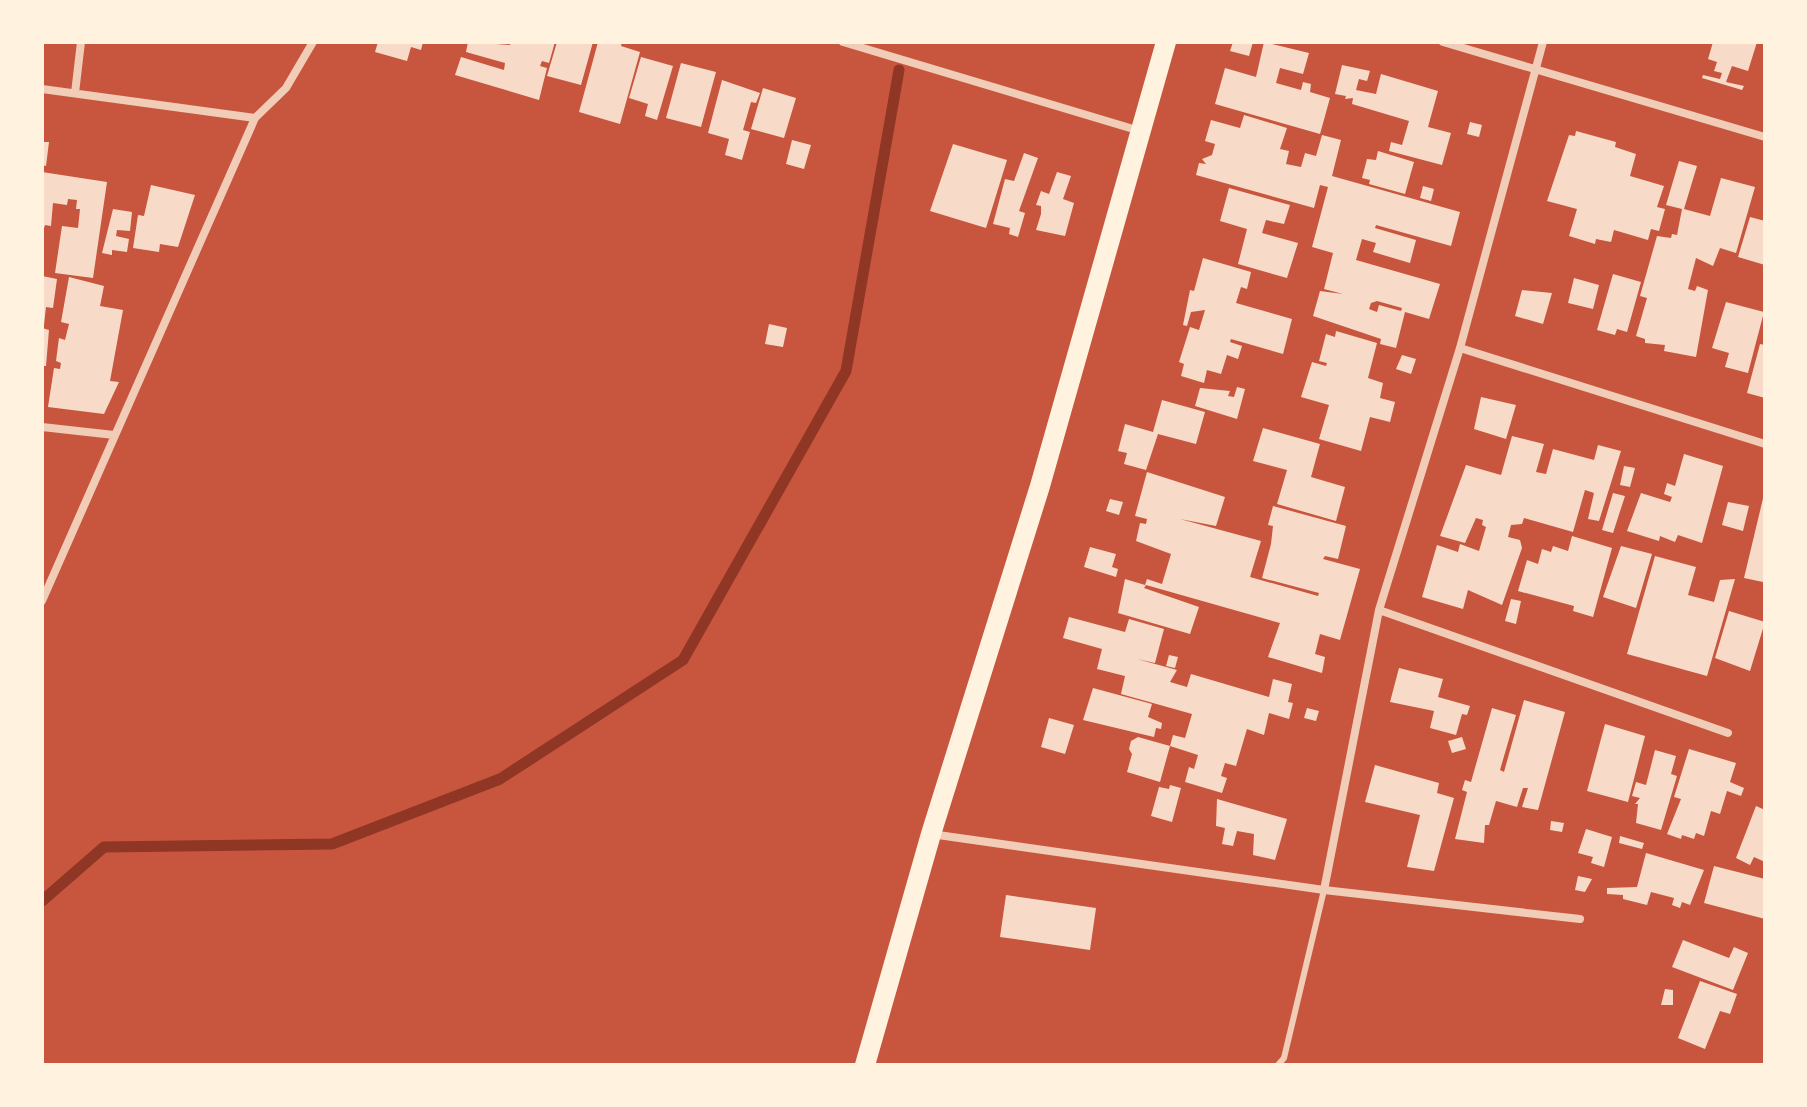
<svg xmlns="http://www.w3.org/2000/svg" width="1807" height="1107" viewBox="0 0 1807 1107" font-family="'Varela Round',sans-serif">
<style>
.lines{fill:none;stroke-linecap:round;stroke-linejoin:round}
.stream{stroke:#8f3625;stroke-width:11}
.building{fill:#f7dbc8;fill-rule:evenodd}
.service{stroke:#f1ccb7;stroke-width:6}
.minor{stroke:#f1ccb7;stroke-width:8}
.primary{stroke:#fff3e0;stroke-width:20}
</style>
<rect width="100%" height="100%" fill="#c8553d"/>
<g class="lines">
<path class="stream" d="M 42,901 L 104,847 L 332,844 L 500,779 L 683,660 L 846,371 L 899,70"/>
</g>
<path class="building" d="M 378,42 L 423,42 L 421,50 L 411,47 L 407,61 L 375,52 Z
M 468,42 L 510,45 L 511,42 L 555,42 L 549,63 L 542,61 L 540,66 L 547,68 L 539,100 L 455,75 L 461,57 L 504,70 L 505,63 L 466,52 Z
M 557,42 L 593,42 L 581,85 L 547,76 Z
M 598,42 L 622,42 L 621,46 L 640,52 L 620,124 L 579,112 Z
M 1233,42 L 1253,42 L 1249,56 L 1230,51 Z
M 1264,42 L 1309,53 L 1303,74 L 1280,68 L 1276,83 L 1301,90 L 1303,82 L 1311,84 L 1310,92 L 1330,98 L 1320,134 L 1215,104 L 1225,68 L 1256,77 Z
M 1713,42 L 1757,42 L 1748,71 L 1732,66 L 1726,82 L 1744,86 L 1742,90 L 1702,78 L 1703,75 L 1720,79 L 1722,73 L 1714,71 L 1717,62 L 1708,59 Z
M 641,57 L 673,66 L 657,120 L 645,116 L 648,104 L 629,98 Z
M 681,63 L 716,72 L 701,127 L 666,118 Z
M 1342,65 L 1370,71 L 1367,81 L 1359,79 L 1356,90 L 1376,94 L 1381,74 L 1438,91 L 1428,127 L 1451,133 L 1442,165 L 1389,151 L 1391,142 L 1402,145 L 1409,121 L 1352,104 L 1353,98 L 1345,99 L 1346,96 L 1335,94 Z
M 722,80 L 760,93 L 756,103 L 751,102 L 743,130 L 750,132 L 742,160 L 725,155 L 729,139 L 708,133 Z
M 763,88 L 796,98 L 784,138 L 751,129 Z
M 1244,115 L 1287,128 L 1280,149 L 1289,151 L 1286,164 L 1301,167 L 1305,153 L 1316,156 L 1322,135 L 1341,140 L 1332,176 L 1460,212 L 1451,246 L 1376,225 L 1375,228 L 1416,240 L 1410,263 L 1373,252 L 1376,243 L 1362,239 L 1356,260 L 1440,284 L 1429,319 L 1405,312 L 1396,348 L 1380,344 L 1381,339 L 1313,316 L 1320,291 L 1343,294 L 1324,289 L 1333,253 L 1312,247 L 1328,187 L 1320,185 L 1314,208 L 1196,175 L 1199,163 L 1206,164 L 1202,159 L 1212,155 L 1215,144 L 1205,141 L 1211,120 L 1240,128 ZM 1377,301 L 1402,308 L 1401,311 L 1379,305 L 1377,312 L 1369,309 L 1371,303 Z
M 1470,122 L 1482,125 L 1479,137 L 1467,134 Z
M 1576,131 L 1616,142 L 1615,147 L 1636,154 L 1630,176 L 1664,186 L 1657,207 L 1665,209 L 1659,231 L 1651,229 L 1648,240 L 1614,230 L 1611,242 L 1596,239 L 1595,244 L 1569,236 L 1577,209 L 1547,201 L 1569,135 L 1575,136 Z
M 792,140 L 811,145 L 804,169 L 786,164 Z
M 42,142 L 49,142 L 46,166 L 42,165 Z
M 953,144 L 1007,160 L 986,228 L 930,211 Z
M 1378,151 L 1414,162 L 1405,194 L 1369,184 L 1370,180 L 1362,178 L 1367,159 L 1376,160 Z
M 1024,153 L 1038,158 L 1019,211 L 1025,213 L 1018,237 L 1009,234 L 1010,228 L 993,224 L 1005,179 L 1014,181 Z
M 1679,161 L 1697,166 L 1684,209 L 1710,216 L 1721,178 L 1755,187 L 1736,253 L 1720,248 L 1713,266 L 1696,258 L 1688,289 L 1695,291 L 1697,286 L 1708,290 L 1696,357 L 1664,351 L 1665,345 L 1645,343 L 1645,339 L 1636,336 L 1647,298 L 1640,296 L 1657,236 L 1671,238 L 1672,234 L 1677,235 L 1682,209 L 1666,205 Z
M 42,172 L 107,182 L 93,278 L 55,273 L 62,226 L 78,228 L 80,209 L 76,209 L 77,200 L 68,199 L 67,205 L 53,203 L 51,226 L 45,225 L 42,234 Z
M 1057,172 L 1071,176 L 1063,199 L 1074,203 L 1065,236 L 1036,230 L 1041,214 L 1041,206 L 1036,205 L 1041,191 L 1049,194 Z
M 151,185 L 195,195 L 178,247 L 160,244 L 159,252 L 133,248 L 138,215 L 144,216 Z
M 1423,186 L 1434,189 L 1431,201 L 1420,198 Z
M 1229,188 L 1290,205 L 1284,224 L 1266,220 L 1262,233 L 1298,243 L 1287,278 L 1238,264 L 1247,229 L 1220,221 Z
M 113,209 L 132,212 L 130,231 L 117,230 L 116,236 L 129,239 L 127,252 L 112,250 L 112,255 L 102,253 Z
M 1750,217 L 1765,221 L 1765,265 L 1738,257 Z
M 1203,258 L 1251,272 L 1247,289 L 1241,287 L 1236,303 L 1292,319 L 1283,354 L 1231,339 L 1230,342 L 1242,346 L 1238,359 L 1227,355 L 1221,374 L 1207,370 L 1204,383 L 1181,376 L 1184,364 L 1179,362 L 1190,327 L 1199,330 L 1205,310 L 1191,312 L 1187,326 L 1183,325 L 1190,290 L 1194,291 Z
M 1613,274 L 1641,282 L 1627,332 L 1617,329 L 1615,335 L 1597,330 Z
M 42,276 L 57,279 L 53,308 L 46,307 L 44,325 Z
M 69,277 L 104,286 L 100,306 L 123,310 L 110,381 L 119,382 L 104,414 L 48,407 L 54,368 L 60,369 L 61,363 L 56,361 L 59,338 L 65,340 L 69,324 L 61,322 Z
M 1574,278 L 1599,285 L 1593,309 L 1568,303 Z
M 1522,290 L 1552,293 L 1543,324 L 1515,316 Z
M 1726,302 L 1764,312 L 1748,373 L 1725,367 L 1729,353 L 1712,348 Z
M 769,324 L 787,328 L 783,347 L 765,344 Z
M 42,328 L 49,330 L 46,366 L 42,366 Z
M 1336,331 L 1377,343 L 1368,378 L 1383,383 L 1380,398 L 1395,402 L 1390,422 L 1370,417 L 1361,451 L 1319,439 L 1329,405 L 1301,397 L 1312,362 L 1326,366 L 1327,363 L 1319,361 L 1326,334 L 1335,337 Z
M 1760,344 L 1765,345 L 1765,398 L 1747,393 Z
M 1402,355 L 1416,359 L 1411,374 L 1396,369 Z
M 1237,387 L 1245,389 L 1237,419 L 1195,406 L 1200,388 L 1230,391 L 1228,396 L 1234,397 Z
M 1481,397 L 1516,405 L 1506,439 L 1474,429 Z
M 1162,400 L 1205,412 L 1196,444 L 1158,434 L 1146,470 L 1124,464 L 1127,453 L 1118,451 L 1125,424 L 1153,432 Z
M 1263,428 L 1320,444 L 1311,477 L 1345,487 L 1336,521 L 1277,504 L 1287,470 L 1253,461 Z
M 1512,436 L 1544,444 L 1536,472 L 1546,474 L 1553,449 L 1594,460 L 1598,445 L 1621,451 L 1599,521 L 1588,519 L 1594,493 L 1585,490 L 1573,532 L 1524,518 L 1522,524 L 1511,525 L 1508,537 L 1520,540 L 1522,548 L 1502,605 L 1468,590 L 1463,609 L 1422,597 L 1437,545 L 1458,552 L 1460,544 L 1479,551 L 1486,527 L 1482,525 L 1483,520 L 1476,518 L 1465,543 L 1440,536 L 1466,465 L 1501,475 Z
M 1684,454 L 1723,466 L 1702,543 L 1678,535 L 1675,542 L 1660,536 L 1659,541 L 1627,531 L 1641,493 L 1670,502 L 1672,497 L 1664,494 L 1667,483 L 1675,486 Z
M 1624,466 L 1635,468 L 1630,487 L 1620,485 Z
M 1147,472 L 1225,497 L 1216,526 L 1180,519 L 1261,541 L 1250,577 L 1318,596 L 1319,593 L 1262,578 L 1271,544 L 1273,526 L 1268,525 L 1273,506 L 1346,526 L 1338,559 L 1325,556 L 1323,559 L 1360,569 L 1340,640 L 1320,634 L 1315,654 L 1325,657 L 1322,673 L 1268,657 L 1280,623 L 1146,585 L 1144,588 L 1199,607 L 1190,634 L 1118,613 L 1125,579 L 1145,585 L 1147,579 L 1162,584 L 1171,554 L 1136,541 L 1140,523 L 1146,524 L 1147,519 L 1135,516 Z
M 1765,490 L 1765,573 L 1763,582 L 1744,578 Z
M 1613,493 L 1625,496 L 1613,533 L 1602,530 Z
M 1110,499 L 1123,502 L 1119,515 L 1106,511 Z
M 1728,502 L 1749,506 L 1743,531 L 1722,525 Z
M 1572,536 L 1612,548 L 1593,617 L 1573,611 L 1574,606 L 1518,591 L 1527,560 L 1538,564 L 1542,549 L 1551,552 L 1553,546 L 1568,551 Z
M 1621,546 L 1652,554 L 1636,608 L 1603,597 Z
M 1090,547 L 1116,554 L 1112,567 L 1118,569 L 1116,577 L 1084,567 Z
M 1655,556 L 1696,567 L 1688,595 L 1714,602 L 1720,580 L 1735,579 L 1707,676 L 1627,654 Z
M 1511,599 L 1521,601 L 1516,624 L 1505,621 Z
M 1729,611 L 1765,622 L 1750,671 L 1715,658 Z
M 1069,617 L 1125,632 L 1129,619 L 1164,629 L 1155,663 L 1137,659 L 1177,670 L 1170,682 L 1187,687 L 1191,674 L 1269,697 L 1273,679 L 1292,684 L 1288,702 L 1293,703 L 1289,719 L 1269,713 L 1264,735 L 1247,729 L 1236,766 L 1225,763 L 1221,776 L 1227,778 L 1222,793 L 1185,782 L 1189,767 L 1194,769 L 1198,755 L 1170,746 L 1173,735 L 1185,738 L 1192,714 L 1121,694 L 1125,676 L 1097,669 L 1102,649 L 1063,638 Z
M 1169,655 L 1178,657 L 1175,668 L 1166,666 Z
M 1399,668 L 1443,679 L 1438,697 L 1470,706 L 1467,715 L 1462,714 L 1456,735 L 1430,728 L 1434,711 L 1390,702 Z
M 1093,688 L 1152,704 L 1148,717 L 1162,723 L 1161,729 L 1156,728 L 1154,737 L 1083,720 Z
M 1524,700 L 1565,712 L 1538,810 L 1522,807 L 1528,788 L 1523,788 L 1517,807 L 1496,801 L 1489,825 L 1485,825 L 1484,843 L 1455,839 L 1467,792 L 1462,790 L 1465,780 L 1471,782 L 1492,708 L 1516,715 L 1500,770 L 1504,772 Z
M 1307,708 L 1319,711 L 1316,721 L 1304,718 Z
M 1049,718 L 1074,725 L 1065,754 L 1041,747 Z
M 1605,724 L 1645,736 L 1628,802 L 1587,791 Z
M 1138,737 L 1170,746 L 1160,782 L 1127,772 L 1132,754 L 1129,749 L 1131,741 Z
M 1462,737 L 1466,749 L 1452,753 L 1448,741 Z
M 1689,749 L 1736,763 L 1730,782 L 1744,788 L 1741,796 L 1727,791 L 1720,814 L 1711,811 L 1704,836 L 1696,833 L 1694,839 L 1682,835 L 1681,839 L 1667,834 L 1681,799 L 1674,797 Z
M 1655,750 L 1676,756 L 1671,774 L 1677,776 L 1661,830 L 1636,823 L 1638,804 L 1635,804 L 1640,798 L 1632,796 L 1636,782 L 1646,785 Z
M 1375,765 L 1439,783 L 1437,793 L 1454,798 L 1434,871 L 1407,867 L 1420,815 L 1365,802 Z
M 1170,785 L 1181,788 L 1172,822 L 1151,816 L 1159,787 L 1169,789 Z
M 1217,799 L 1287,819 L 1275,860 L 1253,855 L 1254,834 L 1237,831 L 1233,846 L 1222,844 L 1225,828 L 1216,826 Z
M 1756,806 L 1765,810 L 1765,862 L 1754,857 L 1750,865 L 1736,858 Z
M 1551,821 L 1564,823 L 1562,832 L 1550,830 Z
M 1586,829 L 1612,837 L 1604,867 L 1591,863 L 1593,857 L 1578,853 Z
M 1620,836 L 1644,843 L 1642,849 L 1619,843 Z
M 1646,853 L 1704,870 L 1690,905 L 1682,902 L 1680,908 L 1672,905 L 1674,898 L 1651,892 L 1647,905 L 1623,899 L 1623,895 L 1607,894 L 1607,888 L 1637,887 Z
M 1714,866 L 1765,879 L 1765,919 L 1704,903 Z
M 1578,876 L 1592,879 L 1585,892 L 1575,890 Z
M 1006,895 L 1096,908 L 1090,950 L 1000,937 Z
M 1683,940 L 1729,958 L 1734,947 L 1748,953 L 1733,990 L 1672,967 Z
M 1700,981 L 1737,994 L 1730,1014 L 1720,1011 L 1705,1049 L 1678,1038 Z
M 1665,989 L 1673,990 L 1673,1005 L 1661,1005 Z"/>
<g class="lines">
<path class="service" d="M 1278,1065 L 1284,1058 L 1324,890"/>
<path class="minor" d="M 843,42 L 1140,131
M 1443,42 L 1765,137
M 42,89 L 255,118
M 75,93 L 81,42
M 1460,348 L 1765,444
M 42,427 L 114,435
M 42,601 L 255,118 L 286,88 L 313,42
M 1379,610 L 1728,733
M 931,834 L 1324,890 L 1580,919
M 1324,890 L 1379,610 L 1460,348 L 1543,42"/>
<path class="primary" d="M 865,1065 L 931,834 L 1040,486 L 1166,42"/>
</g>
<rect width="1807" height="1107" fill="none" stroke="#fff3e0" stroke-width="88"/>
</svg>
